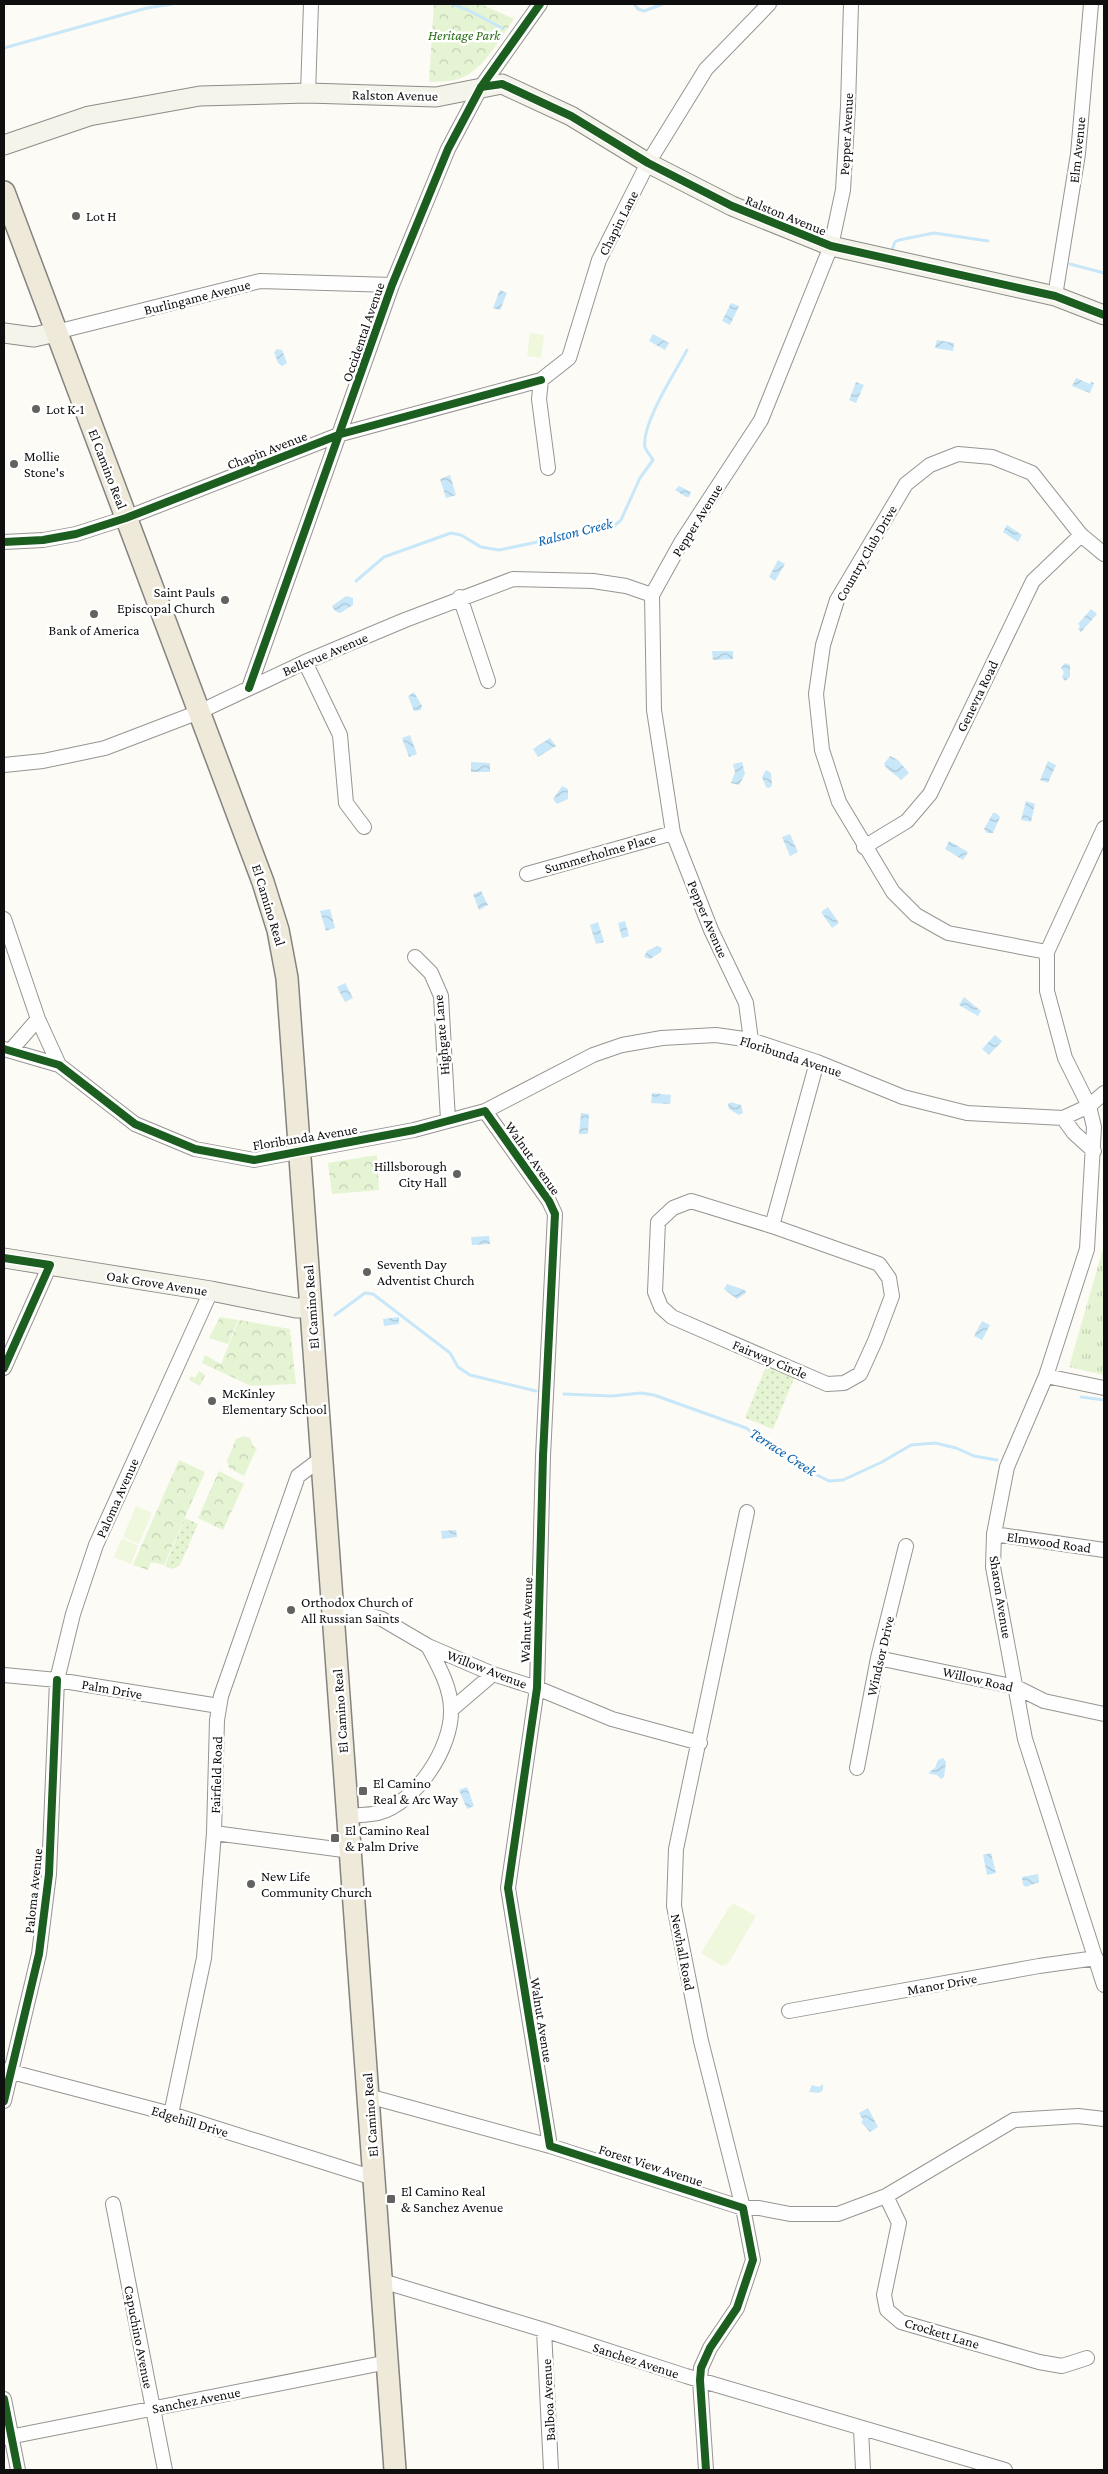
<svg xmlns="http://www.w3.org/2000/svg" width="1108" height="2474" viewBox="0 0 1108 2474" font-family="'Crimson Pro',serif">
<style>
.grass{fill:url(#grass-tufts)}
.park{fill:url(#park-crowns)}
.garden{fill:url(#garden-dots)}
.pitch{fill:#eff7dd}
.water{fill:url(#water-waves)}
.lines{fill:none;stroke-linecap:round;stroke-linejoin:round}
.stream{stroke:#c8e7f9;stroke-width:3}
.street-casing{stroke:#969593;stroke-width:16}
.secondary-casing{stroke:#8c8c89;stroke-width:21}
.primary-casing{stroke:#838380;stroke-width:24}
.street{stroke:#fffefe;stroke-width:14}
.secondary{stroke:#f5f4eb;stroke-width:19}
.primary{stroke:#eee9d9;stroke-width:21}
.cycleway-casing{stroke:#fff;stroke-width:11}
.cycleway{stroke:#1b5e20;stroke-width:8}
.poi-dot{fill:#626260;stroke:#fff;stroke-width:2}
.labels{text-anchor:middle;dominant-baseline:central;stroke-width:5;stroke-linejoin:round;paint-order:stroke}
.park-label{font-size:14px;font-style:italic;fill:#296e19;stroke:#fff}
.street-label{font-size:14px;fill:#0f0f0f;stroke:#fff}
.poi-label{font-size:14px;fill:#0f0f0f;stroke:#fff;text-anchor:start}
.water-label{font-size:15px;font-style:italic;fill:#0d64ad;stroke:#fff}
</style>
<defs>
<pattern id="grass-tufts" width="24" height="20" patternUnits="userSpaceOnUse" patternTransform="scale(1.25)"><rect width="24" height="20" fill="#e5f4d3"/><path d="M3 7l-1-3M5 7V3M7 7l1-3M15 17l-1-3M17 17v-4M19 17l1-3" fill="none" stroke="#c3d0b4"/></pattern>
<pattern id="park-crowns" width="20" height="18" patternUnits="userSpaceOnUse" patternTransform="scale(1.25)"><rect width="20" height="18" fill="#e5f4d3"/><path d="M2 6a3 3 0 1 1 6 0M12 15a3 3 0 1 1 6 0" fill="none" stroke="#c3d0b4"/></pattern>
<pattern id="garden-dots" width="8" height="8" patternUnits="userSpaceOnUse" patternTransform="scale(1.25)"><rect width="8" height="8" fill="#e5f4d3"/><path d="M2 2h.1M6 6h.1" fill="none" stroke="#c3d0b4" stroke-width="1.8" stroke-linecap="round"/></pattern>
<pattern id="water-waves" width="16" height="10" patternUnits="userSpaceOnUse" patternTransform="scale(1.25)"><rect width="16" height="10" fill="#c8e7f9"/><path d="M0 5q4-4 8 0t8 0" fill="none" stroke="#abc5d4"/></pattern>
</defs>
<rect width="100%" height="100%" fill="#fcfbf5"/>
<path class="grass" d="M 1104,1245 L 1104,1375 L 1069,1367 Z"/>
<path class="park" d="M 434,4 L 481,4 L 514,19 C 500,38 484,69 461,78 C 451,82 440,81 429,82 Z
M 377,1155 L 379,1190 L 332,1194 L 328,1163 Z
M 220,1317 L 238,1320 L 228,1344 L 209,1338 Z
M 239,1320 L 290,1329 L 296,1384 L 251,1386 L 202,1363 L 205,1355 L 221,1364 Z
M 199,1371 L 205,1375 L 200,1386 L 189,1380 L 191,1376 L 195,1378 Z
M 244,1436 L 250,1438 L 253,1446 L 257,1448 L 244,1476 L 229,1468 L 227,1461 L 236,1439 Z
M 179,1460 L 205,1472 L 164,1565 L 151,1562 L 148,1570 L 133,1565 Z
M 219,1471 L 244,1484 L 223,1530 L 198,1518 Z"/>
<path class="garden" d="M 767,1364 L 795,1376 L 773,1429 L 745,1418 Z
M 185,1518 L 198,1524 L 180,1565 L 173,1569 L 165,1566 Z"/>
<path class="pitch" d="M 530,333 L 544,335 L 541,358 L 527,356 Z
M 136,1506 L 152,1513 L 139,1544 L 123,1537 Z
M 122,1538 L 138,1546 L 131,1564 L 114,1557 Z
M 734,1904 L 756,1916 L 728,1964 L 722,1966 L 701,1953 L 730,1906 Z"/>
<path class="water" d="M 500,290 L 507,293 L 500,310 L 493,308 Z
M 731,303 L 739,306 L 730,325 L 722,321 Z
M 653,334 L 669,343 L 665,350 L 649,341 Z
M 937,340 L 954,343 L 953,351 L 935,348 Z
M 277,349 L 282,350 L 287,363 L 282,366 L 278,363 L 274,352 Z
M 1076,378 L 1090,384 L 1091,382 L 1094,383 L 1090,393 L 1072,386 Z
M 856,382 L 864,385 L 856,403 L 849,400 Z
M 450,475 L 456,495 L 446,498 L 440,479 Z
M 679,486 L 691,492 L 689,497 L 686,497 L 675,490 Z
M 1007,525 L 1022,535 L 1018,542 L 1003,532 Z
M 778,560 L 785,564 L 775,581 L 769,577 Z
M 346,596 L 353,598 L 353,605 L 340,613 L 335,611 L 332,606 Z
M 1091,609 L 1097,614 L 1081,632 L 1078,629 L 1080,626 L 1078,624 Z
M 712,651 L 733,651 L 733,659 L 713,660 Z
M 1065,663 L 1070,665 L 1070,677 L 1065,681 L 1062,677 L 1064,672 L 1061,668 Z
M 414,692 L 422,706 L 421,710 L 414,711 L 408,696 Z
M 410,735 L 417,754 L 409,757 L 402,738 Z
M 550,738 L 556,746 L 538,757 L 533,749 Z
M 890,756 L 898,760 L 909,773 L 901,780 C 896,774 887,771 884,764 Z
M 1048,761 L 1056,765 L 1048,783 L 1040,780 Z
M 471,762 L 490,763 L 490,772 L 471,772 Z
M 742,762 L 745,774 L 739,785 L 731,783 L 735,772 L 733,764 Z
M 766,770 L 771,773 L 772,786 L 769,788 L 766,787 L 762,777 Z
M 562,786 L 568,789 L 568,799 L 557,804 L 553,799 Z
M 1026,801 L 1035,804 L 1031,822 L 1021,820 Z
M 993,813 L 996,813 L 1000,817 L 993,833 L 987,833 L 984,829 Z
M 790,834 L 798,852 L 790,856 L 782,837 Z
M 949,841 L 968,852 L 963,860 L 945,849 Z
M 481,891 L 488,905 L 479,910 L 473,894 Z
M 828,907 L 839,923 L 832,928 L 821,912 Z
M 330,909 L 335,928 L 326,931 L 320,911 Z
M 625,921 L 629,936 L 622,938 L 618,923 Z
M 598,922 L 604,942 L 596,944 L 590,925 Z
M 657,946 L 662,948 L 661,952 L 650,959 L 644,957 L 647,951 Z
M 345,983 L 353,998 L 345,1002 L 337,987 Z
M 964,997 L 981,1011 L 978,1016 L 959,1005 Z
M 995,1035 L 1002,1041 L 989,1055 L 982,1049 Z
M 652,1093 L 671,1095 L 670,1104 L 651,1103 Z
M 731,1102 L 741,1105 L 743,1113 L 739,1115 L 729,1109 L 728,1104 Z
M 581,1113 L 589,1114 L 588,1134 L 579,1134 Z
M 489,1236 L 490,1244 L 472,1245 L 471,1237 Z
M 727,1284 L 745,1290 L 746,1293 L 737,1299 L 724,1289 Z
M 399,1317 L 399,1324 L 384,1326 L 383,1319 Z
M 982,1321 L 990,1325 L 982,1340 L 974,1336 Z
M 456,1530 L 457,1537 L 442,1539 L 441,1531 Z
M 943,1758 L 946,1762 L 944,1777 L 941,1779 L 937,1775 L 930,1774 L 929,1772 L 935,1768 L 938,1760 Z
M 467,1787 L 474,1806 L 467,1809 L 459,1790 Z
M 991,1853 L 996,1873 L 987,1875 L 983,1855 Z
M 1038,1874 L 1039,1882 L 1026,1887 L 1023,1885 L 1022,1877 Z
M 823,2084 L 823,2090 L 819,2093 L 809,2092 L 812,2085 L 819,2087 Z
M 868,2108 L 878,2127 L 870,2132 L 861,2122 L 863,2120 L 859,2113 Z"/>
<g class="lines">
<path class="stream" d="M 451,4 L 468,10 L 502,28
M 634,4 L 638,9 L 644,11 L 663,4
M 4,48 L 147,8 L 172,4
M 891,252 L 895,242 L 899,240 L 934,233 L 988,241
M 1070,264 L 1104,273
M 356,581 L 384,557 L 451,533 L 461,535 L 481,547 L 499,550 L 614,526 L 621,520 L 640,478 L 653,460 C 651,456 646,451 645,447 C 641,424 676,371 687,350
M 335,1315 L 365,1293 L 373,1294 L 450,1353 L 458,1367 L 470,1375 L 536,1391
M 564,1394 L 612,1396 L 641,1393 L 654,1395 L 746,1428 L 801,1467 L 829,1481 L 843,1480 L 882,1462 L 911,1445 L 935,1443 L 956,1448 L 974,1456 L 997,1460
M 1081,1397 L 1104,1400"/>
<defs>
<path id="street" d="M 308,93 L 311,4
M 1055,296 L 1078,154 L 1091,4
M 56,332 L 260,281 L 392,285
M 548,468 L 539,399 L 541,380 L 569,358 L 599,260 L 648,163 L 706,69 L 769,4
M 4,542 L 43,540 L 76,534 L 126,518 L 341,434 L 541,380
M 460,597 L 488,681
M 305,662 L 340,735 L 346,803 L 364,827
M 249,688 L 392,285 L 448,149 L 481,87 L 540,4
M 4,765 L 43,761 L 105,748 L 199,712 L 305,662 L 405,620 L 513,579 L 593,581 L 626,586 L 652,595
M 1104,828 L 1047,952 L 1047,991 L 1065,1058 L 1089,1106 L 1094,1127 L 1087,1249 L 1046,1376 L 1007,1467 L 994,1534 L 993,1567 L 1025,1739 L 1104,1985
M 864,847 L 907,821 L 930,794 L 1033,581 L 1081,535
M 527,874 L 673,833
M 4,919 L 38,1019 L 59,1065
M 1047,952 L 948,933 L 916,915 L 893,892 L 839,802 L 822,750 L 816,694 L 823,645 L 837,600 L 906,484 L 930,465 L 958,454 L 992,457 L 1032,473 L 1081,535 L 1104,554
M 415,957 L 431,973 L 441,996 L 448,1120
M 751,1040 L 746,1003 L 711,930 L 673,833 L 654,710 L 652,595 L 682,541 L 761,420 L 831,246 L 843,190 L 848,106 L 851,4
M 4,1049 L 59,1065 L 135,1124 L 195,1149 L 254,1160 L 414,1130 L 485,1111 L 593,1055 L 622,1045 L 662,1038 L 716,1035 L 751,1040 L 817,1062 L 903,1097 L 967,1113 L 1063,1118 L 1089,1106 L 1104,1093
M 11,1050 L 38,1019
M 485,1111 L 549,1201 L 555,1214 L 543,1456 L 537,1688 L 508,1888 L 550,2146
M 1063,1118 L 1074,1133 L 1094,1151
M 691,1201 L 772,1226 L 879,1264 L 889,1278 L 892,1296 L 875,1341 L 860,1374 L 844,1383 L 827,1384 L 672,1317 L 661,1307 L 655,1292 L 658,1222 L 673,1208 Z
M 772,1226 L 817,1062
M 4,1368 L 50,1265
M 1046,1376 L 1104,1388
M 994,1534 L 1104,1550
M 333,1613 L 365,1614 L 382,1619 L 428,1646 L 493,1674 L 537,1688 L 612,1719 L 700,1743
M 878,1658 L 1016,1687 L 1044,1701 L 1104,1714
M 4,1675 L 57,1680 L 219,1706
M 451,1710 L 493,1674
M 857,1768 L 878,1658 L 906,1546
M 348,1816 C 358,1815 369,1815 378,1813 C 416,1803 452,1748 451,1710 C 451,1687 438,1665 428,1646
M 214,1833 L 351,1851
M 789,2011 L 1039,1966 L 1096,1958
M 4,2070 L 171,2114 L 374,2178
M 368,2096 L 550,2146 L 743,2208 L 759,2208 L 790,2214 L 838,2214 L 886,2196 L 1014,2120 L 1078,2116 L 1104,2119
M 4,2101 L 39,1954 L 49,1874 L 57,1680 L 73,1614 L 96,1545 L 211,1291
M 171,2114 L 204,1958 L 214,1833 L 217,1720 L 221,1696 L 298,1476 L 322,1458
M 886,2196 L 899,2223 L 884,2295 L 887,2310 L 901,2322 L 1039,2362 L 1062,2366 L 1087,2358
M 113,2204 L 165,2470
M 382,2281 L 544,2330 L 686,2376 L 1005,2470
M 544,2330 L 551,2470
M 4,2399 L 18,2470
M 861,2429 L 863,2470
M 4,2438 L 388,2362
M 706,2470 L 700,2380 L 701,2368 L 710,2348 L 737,2308 L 753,2260 L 743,2208 L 701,2041 L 674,1906 L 676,1849 L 747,1512"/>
<path id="secondary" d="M 4,145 L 89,116 L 200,96 L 308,93 L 436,97 L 502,84 L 571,116 L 648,163 L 732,206 L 831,246 L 1055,296 L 1104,315
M 4,333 L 34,337 L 56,332
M 4,1258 L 211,1291 L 296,1308 L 311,1308"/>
<path id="primary" d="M 4,192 L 263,882 L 278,930 L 287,978 L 395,2470"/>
</defs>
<use href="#street" class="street-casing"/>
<use href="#secondary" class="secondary-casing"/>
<use href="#primary" class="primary-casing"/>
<use href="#street" class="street"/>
<use href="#secondary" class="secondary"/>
<use href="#primary" class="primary"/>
<defs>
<path id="cycleway" d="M 481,87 L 502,84 L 571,116 L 648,163 L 732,206 L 831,246 L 1055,296 L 1104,315
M 4,542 L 43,540 L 76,534 L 126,518 L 341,434 L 541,380
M 249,688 L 392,285 L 448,149 L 481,87 L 540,4
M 4,1049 L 59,1065 L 135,1124 L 195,1149 L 254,1160 L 414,1130 L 485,1111 L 549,1201 L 555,1214 L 543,1456 L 537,1688 L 508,1888 L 550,2146 L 743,2208 L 753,2260 L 737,2308 L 710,2348 L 701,2368 L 700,2380 L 706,2470
M 4,1258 L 50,1265 L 4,1368
M 4,2101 L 39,1954 L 49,1874 L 57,1680
M 4,2399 L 18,2470"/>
</defs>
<use href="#cycleway" class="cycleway-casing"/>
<use href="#cycleway" class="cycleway"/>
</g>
<g class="poi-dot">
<circle cx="76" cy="216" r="5"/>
<circle cx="36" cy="409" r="5"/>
<circle cx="14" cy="464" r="5"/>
<circle cx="225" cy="600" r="5"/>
<circle cx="94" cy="614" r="5"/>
<circle cx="457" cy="1174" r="5"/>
<circle cx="367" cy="1272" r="5"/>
<circle cx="212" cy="1401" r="5"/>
<circle cx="291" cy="1610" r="5"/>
<rect x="358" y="1786" width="10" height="10" rx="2.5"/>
<rect x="330" y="1833" width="10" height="10" rx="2.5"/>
<circle cx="251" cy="1884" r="5"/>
<rect x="386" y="2194" width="10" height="10" rx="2.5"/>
</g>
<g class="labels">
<g class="park-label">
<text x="464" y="35">Heritage Park</text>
</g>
<g class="street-label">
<text transform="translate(395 95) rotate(1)">Ralston Avenue</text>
<text transform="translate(846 134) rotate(-87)">Pepper Avenue</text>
<text transform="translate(1077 150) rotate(-84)">Elm Avenue</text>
<text transform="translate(786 215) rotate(22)">Ralston Avenue</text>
<text transform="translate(618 223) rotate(-63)">Chapin Lane</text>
<text transform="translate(197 297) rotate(-14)">Burlingame Avenue</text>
<text transform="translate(363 332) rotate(-71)">Occidental Avenue</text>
<text transform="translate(267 450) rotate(-21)">Chapin Avenue</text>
<text transform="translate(108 469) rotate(69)">El Camino Real</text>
<text transform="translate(697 520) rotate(-58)">Pepper Avenue</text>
<text transform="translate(866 553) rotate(-60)">Country Club Drive</text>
<text transform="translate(325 654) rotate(-23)">Bellevue Avenue</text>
<text transform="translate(977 696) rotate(-64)">Genevra Road</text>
<text transform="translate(600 853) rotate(-16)">Summerholme Place</text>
<text transform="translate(269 905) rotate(73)">El Camino Real</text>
<text transform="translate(708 919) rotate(67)">Pepper Avenue</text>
<text transform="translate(441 1035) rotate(-95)">Highgate Lane</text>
<text transform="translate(791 1056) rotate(18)">Floribunda Avenue</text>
<text transform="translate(305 1137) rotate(-9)">Floribunda Avenue</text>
<text transform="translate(533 1158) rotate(55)">Walnut Avenue</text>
<text transform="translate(157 1283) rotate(9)">Oak Grove Avenue</text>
<text transform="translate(311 1307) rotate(-94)">El Camino Real</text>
<text transform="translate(770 1359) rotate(23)">Fairway Circle</text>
<text transform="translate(117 1498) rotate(-66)">Paloma Avenue</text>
<text transform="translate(1049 1542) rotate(8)">Elmwood Road</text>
<text transform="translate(1001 1597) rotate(81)">Sharon Avenue</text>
<text transform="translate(526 1620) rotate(-88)">Walnut Avenue</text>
<text transform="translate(880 1656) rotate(-77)">Windsor Drive</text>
<text transform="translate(487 1669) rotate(21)">Willow Avenue</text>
<text transform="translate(978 1679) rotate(13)">Willow Road</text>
<text transform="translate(112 1689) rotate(10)">Palm Drive</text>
<text transform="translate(340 1711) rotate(-94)">El Camino Real</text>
<text transform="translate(216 1775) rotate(-88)">Fairfield Road</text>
<text transform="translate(33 1891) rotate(-84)">Paloma Avenue</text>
<text transform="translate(683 1952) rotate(79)">Newhall Road</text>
<text transform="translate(942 1984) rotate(-10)">Manor Drive</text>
<text transform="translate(542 2020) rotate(81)">Walnut Avenue</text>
<text transform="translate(370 2115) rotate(-94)">El Camino Real</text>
<text transform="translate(190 2121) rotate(17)">Edgehill Drive</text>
<text transform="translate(651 2165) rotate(18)">Forest View Avenue</text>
<text transform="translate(942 2333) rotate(17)">Crockett Lane</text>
<text transform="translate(139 2337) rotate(79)">Capuchino Avenue</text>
<text transform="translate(636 2360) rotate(18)">Sanchez Avenue</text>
<text transform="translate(196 2400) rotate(-11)">Sanchez Avenue</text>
<text transform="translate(548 2400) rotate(-93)">Balboa Avenue</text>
</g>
<g class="poi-label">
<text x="86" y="216">Lot H</text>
<text x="46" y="409">Lot K-1</text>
<text x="24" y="456">Mollie<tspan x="24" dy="16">Stone's</tspan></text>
<text x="215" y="592" text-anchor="end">Saint Pauls<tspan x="215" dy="16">Episcopal Church</tspan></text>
<text x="94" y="630" text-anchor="middle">Bank of America</text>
<text x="447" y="1166" text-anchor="end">Hillsborough<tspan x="447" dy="16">City Hall</tspan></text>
<text x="377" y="1264">Seventh Day<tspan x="377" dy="16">Adventist Church</tspan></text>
<text x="222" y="1393">McKinley<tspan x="222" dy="16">Elementary School</tspan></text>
<text x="301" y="1602">Orthodox Church of<tspan x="301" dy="16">All Russian Saints</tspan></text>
<text x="373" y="1783">El Camino<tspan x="373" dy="16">Real &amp; Arc Way</tspan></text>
<text x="345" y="1830">El Camino Real<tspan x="345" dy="16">&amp; Palm Drive</tspan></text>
<text x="261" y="1876">New Life<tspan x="261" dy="16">Community Church</tspan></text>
<text x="401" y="2191">El Camino Real<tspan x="401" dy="16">&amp; Sanchez Avenue</tspan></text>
</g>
<g class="water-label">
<text transform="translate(575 532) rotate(-14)">Ralston Creek</text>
<text transform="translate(783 1452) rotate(33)">Terrace Creek</text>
</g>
</g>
<rect width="1108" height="2474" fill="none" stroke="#0f0f0f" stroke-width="10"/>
</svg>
